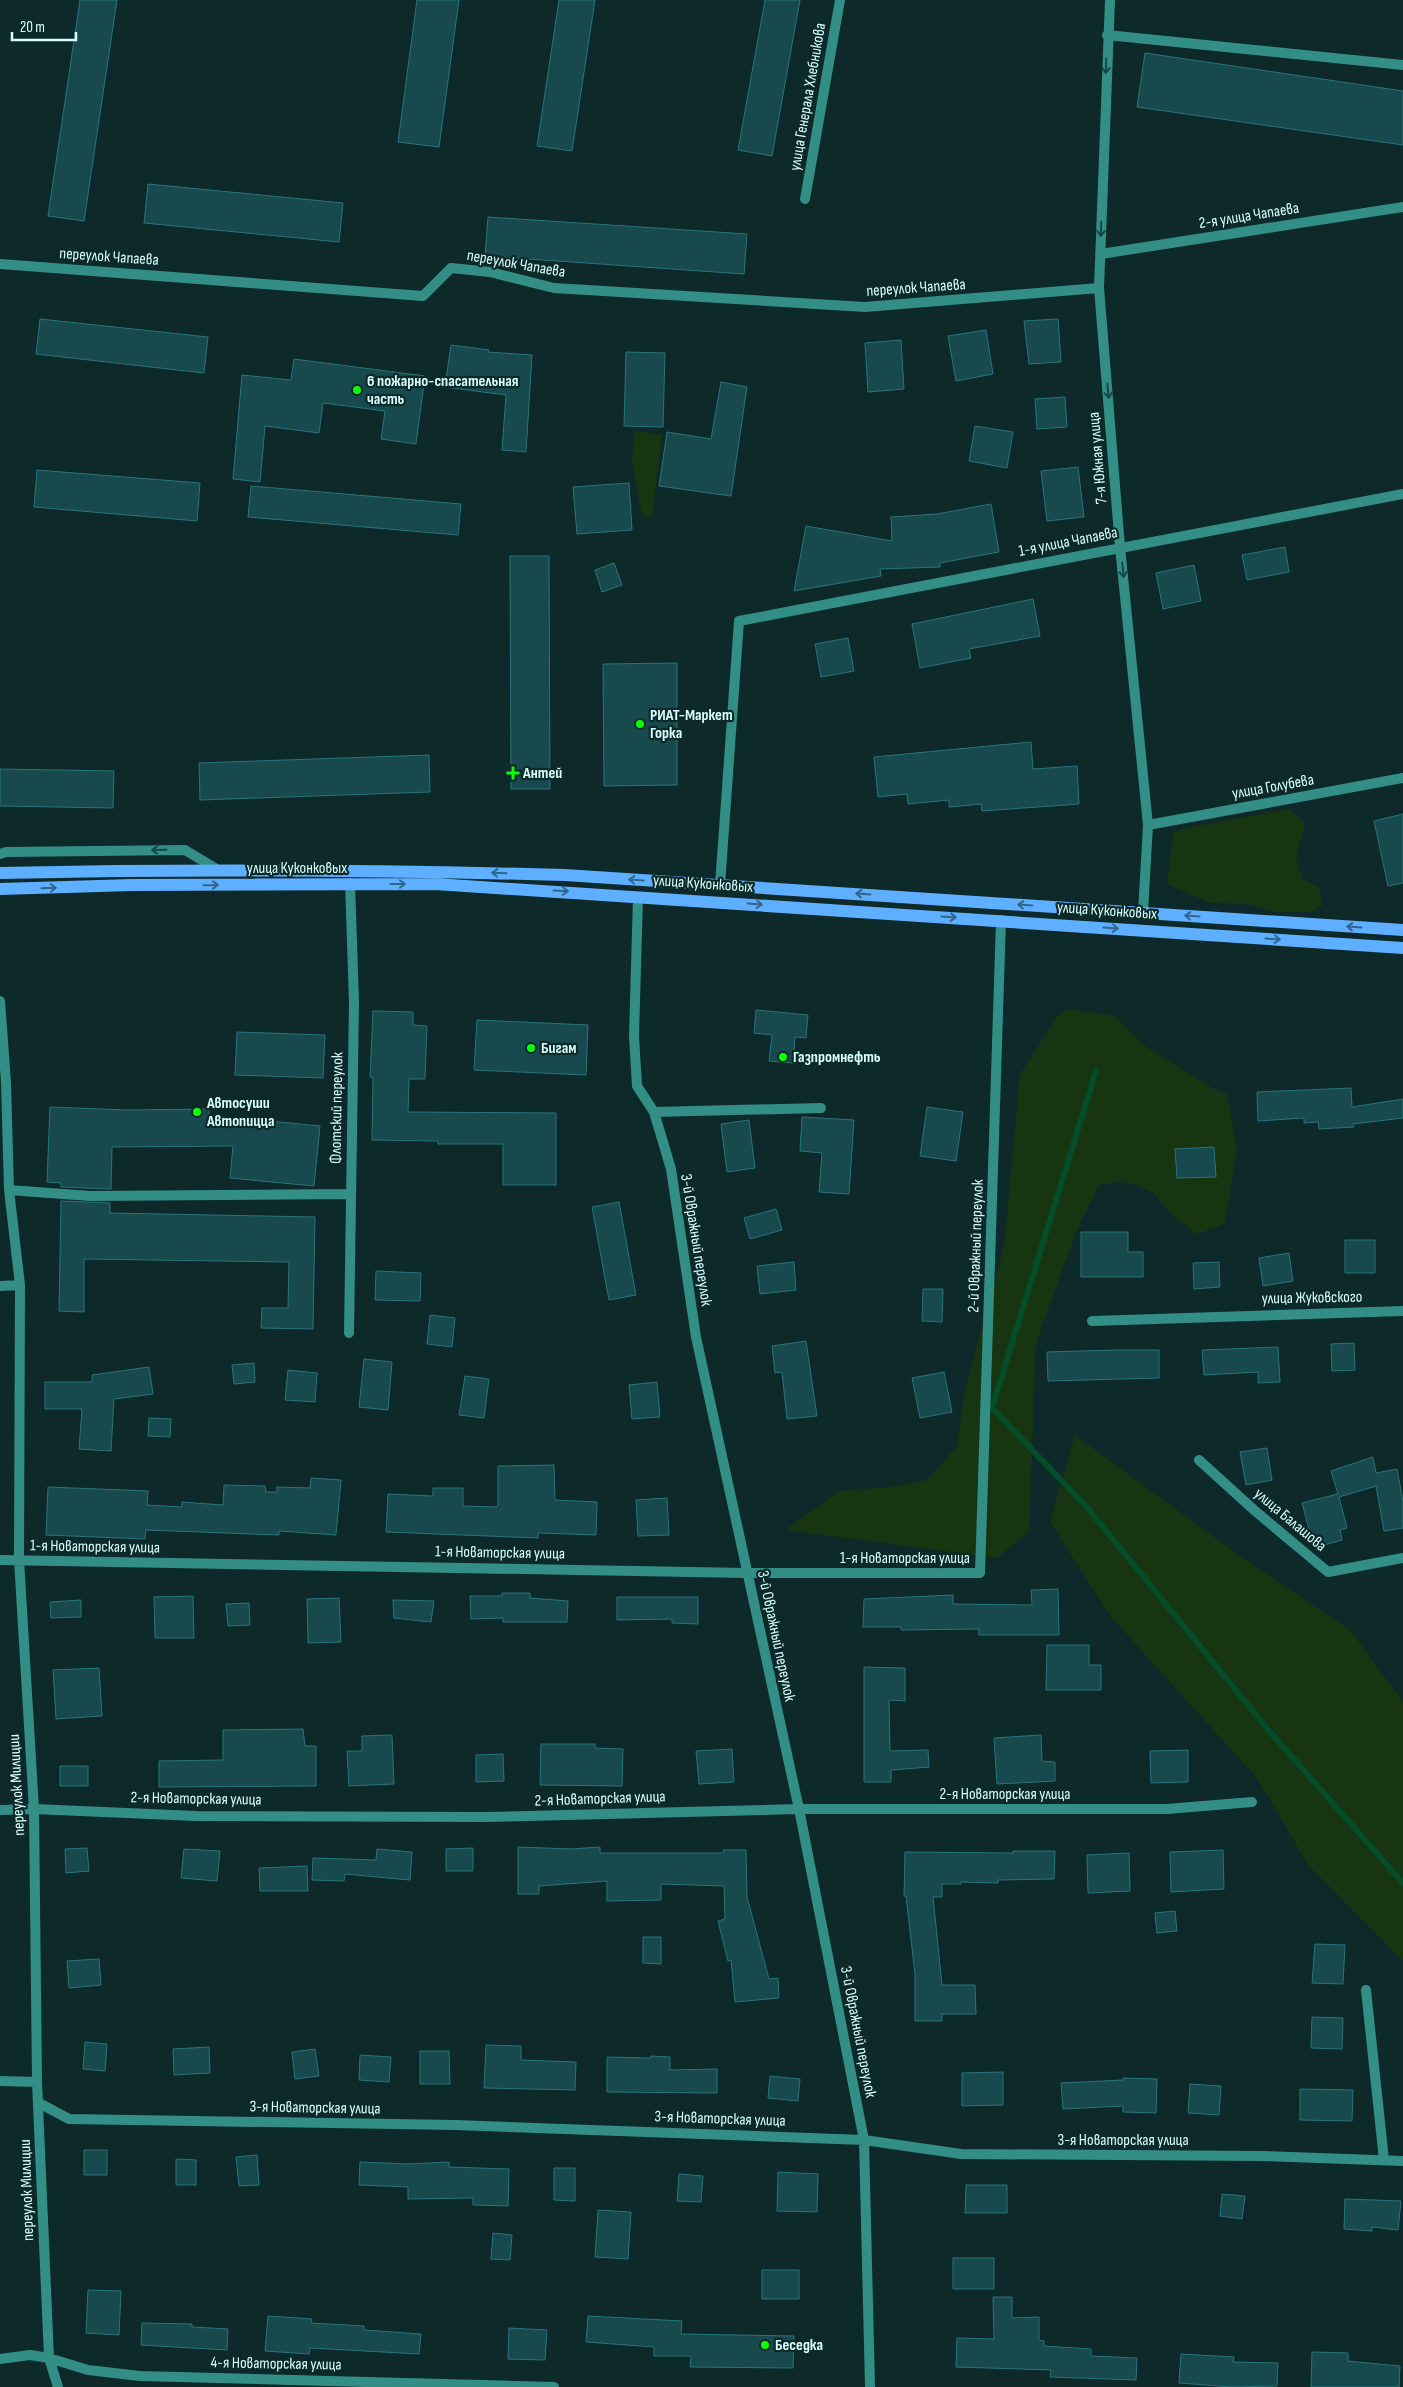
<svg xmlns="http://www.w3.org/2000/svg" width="1403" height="2387" viewBox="0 0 1403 2387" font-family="'Sofia Sans Condensed',sans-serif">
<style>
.green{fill:#163510}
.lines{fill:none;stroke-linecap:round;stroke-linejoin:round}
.stream{stroke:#054c29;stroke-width:6}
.building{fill:#17494d;stroke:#27767c}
.minor{stroke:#338e86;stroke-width:10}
.primary{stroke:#5eafff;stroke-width:12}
.oneway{stroke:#184746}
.oneway2{stroke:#31658a}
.poi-dot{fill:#0aff03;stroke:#0d292a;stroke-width:2}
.labels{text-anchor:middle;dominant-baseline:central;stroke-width:4.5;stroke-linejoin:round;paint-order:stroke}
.street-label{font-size:16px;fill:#d7fffe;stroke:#0d292a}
.poi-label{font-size:16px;font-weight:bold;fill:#d7fffe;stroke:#0d292a;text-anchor:start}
</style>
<rect width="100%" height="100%" fill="#0d292a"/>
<path class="green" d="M 635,431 L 662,434 L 652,517 L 642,516 L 632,459 Z
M 1290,809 L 1305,823 L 1296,857 L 1302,879 L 1319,887 L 1323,905 L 1311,912 L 1276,912 L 1247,904 L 1210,903 L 1167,884 L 1173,832 L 1185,828 Z
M 1068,1009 L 1115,1016 L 1145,1046 L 1214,1089 L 1227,1094 L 1237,1148 L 1225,1224 L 1197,1234 L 1172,1215 L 1152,1192 L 1125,1181 L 1099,1185 L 1077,1230 L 1036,1343 L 1029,1532 L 997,1558 L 785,1530 L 839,1491 L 891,1487 L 927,1480 L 957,1446 L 965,1389 L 1004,1247 L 1020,1074 L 1057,1017 Z
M 1075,1435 L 1240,1556 L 1350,1630 L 1403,1702 L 1403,1961 L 1309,1866 L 1256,1777 L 1111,1617 L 1050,1522 Z"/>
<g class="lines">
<path class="stream" d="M 1096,1071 L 992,1408 L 1085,1505 L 1270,1732 L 1403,1883"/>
</g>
<path class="building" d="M 80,0 L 117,0 L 84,221 L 48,216 Z
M 417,0 L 459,0 L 439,147 L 398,142 Z
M 559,0 L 595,0 L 572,151 L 537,146 Z
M 765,0 L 800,0 L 772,156 L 738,150 Z
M 1145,53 L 1403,91 L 1403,145 L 1137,107 Z
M 148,184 L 343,203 L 339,242 L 144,223 Z
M 488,217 L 747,234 L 744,274 L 485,256 Z
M 40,319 L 208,337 L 204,373 L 36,354 Z
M 1058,319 L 1061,362 L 1029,364 L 1024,321 Z
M 986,330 L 993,374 L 956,381 L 948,336 Z
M 901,340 L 904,389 L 868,392 L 865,343 Z
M 451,345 L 489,350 L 488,352 L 532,355 L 526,452 L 502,450 L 506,395 L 445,387 Z
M 626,352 L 665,353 L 663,427 L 624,426 Z
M 294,359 L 425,376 L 416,444 L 381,439 L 385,411 L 323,403 L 319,433 L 265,426 L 260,482 L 233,479 L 242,375 L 291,380 Z
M 721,382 L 747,387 L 731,496 L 659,486 L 667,432 L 711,439 Z
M 1065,397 L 1067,427 L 1037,429 L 1035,399 Z
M 975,426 L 1013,432 L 1007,468 L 969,461 Z
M 1078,467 L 1084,517 L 1047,521 L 1041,471 Z
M 37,470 L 200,483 L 197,521 L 34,507 Z
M 629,483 L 632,530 L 577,534 L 573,487 Z
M 251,486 L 461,504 L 458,535 L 248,517 Z
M 991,504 L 999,552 L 940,563 L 940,567 L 880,569 L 881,576 L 794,591 L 806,526 L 892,541 L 891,517 L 937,514 Z
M 1285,547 L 1289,572 L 1247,580 L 1242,555 Z
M 510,556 L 549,556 L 550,789 L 511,789 Z
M 614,563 L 622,585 L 602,592 L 595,570 Z
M 1194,565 L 1201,601 L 1163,609 L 1156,573 Z
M 1033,599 L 1040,636 L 969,649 L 971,658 L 920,668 L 912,624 Z
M 848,638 L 854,671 L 821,677 L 815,644 Z
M 677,663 L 677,785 L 604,786 L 603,664 Z
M 1031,742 L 1033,769 L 1077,766 L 1079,804 L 982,811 L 981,804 L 949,807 L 949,800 L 908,804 L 907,794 L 878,797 L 874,757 Z
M 429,755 L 430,792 L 200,800 L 199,763 Z
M 0,769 L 114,771 L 113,808 L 0,806 Z
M 1403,814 L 1403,883 L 1388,886 L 1374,821 Z
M 756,1010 L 808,1015 L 806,1038 L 795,1037 L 793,1063 L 769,1061 L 772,1035 L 754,1033 Z
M 373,1011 L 413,1012 L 413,1025 L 427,1026 L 425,1079 L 409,1079 L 408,1112 L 556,1113 L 556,1185 L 503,1185 L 503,1144 L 438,1144 L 438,1141 L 372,1140 L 373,1078 L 370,1077 Z
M 477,1020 L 588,1025 L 586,1075 L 474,1070 Z
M 237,1032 L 325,1035 L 323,1078 L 235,1075 Z
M 1351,1088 L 1352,1107 L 1403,1099 L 1403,1118 L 1353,1124 L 1354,1127 L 1319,1129 L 1318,1122 L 1304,1123 L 1304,1118 L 1258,1121 L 1257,1092 Z
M 50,1107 L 127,1110 L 209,1109 L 209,1115 L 320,1126 L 314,1186 L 230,1178 L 233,1146 L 112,1147 L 111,1189 L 61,1187 L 61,1183 L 47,1182 Z
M 927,1107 L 963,1112 L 956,1161 L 920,1156 Z
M 802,1117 L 854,1120 L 849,1194 L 819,1192 L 822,1153 L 800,1151 Z
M 749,1120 L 755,1168 L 727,1172 L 721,1124 Z
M 1214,1147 L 1216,1177 L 1177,1178 L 1175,1149 Z
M 61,1201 L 110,1203 L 110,1213 L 315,1217 L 313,1329 L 261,1328 L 262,1308 L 288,1308 L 289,1262 L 84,1259 L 84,1312 L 59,1311 Z
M 619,1202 L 636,1295 L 609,1300 L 592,1207 Z
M 776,1209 L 782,1230 L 750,1239 L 744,1218 Z
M 1081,1232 L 1128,1232 L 1128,1252 L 1143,1252 L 1143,1277 L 1081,1277 Z
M 1345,1240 L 1375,1240 L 1375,1273 L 1345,1273 Z
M 1289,1253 L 1293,1281 L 1263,1286 L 1259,1258 Z
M 794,1262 L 796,1290 L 760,1294 L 757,1266 Z
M 1219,1262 L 1220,1287 L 1194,1289 L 1193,1263 Z
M 376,1271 L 421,1273 L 420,1301 L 375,1300 Z
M 923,1289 L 943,1289 L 942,1322 L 922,1321 Z
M 430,1315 L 455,1318 L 452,1347 L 427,1344 Z
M 806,1341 L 817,1416 L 787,1419 L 782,1372 L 775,1373 L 772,1346 Z
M 1354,1343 L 1355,1370 L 1332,1371 L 1331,1344 Z
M 1278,1347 L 1280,1382 L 1258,1383 L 1258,1372 L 1204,1375 L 1202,1350 Z
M 1116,1350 L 1159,1350 L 1159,1378 L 1048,1381 L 1047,1352 Z
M 364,1359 L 392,1362 L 388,1410 L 359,1407 Z
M 254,1363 L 255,1382 L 234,1384 L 232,1365 Z
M 149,1367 L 153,1394 L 114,1399 L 111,1451 L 79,1449 L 82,1409 L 45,1409 L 45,1382 L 92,1382 L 92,1375 Z
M 288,1370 L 317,1373 L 315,1402 L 285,1400 Z
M 944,1372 L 952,1412 L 920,1418 L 912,1378 Z
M 465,1376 L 489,1379 L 484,1418 L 459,1415 Z
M 657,1382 L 660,1417 L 632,1419 L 629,1385 Z
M 149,1418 L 171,1419 L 170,1437 L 148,1436 Z
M 1267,1448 L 1272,1480 L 1246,1485 L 1240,1452 Z
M 1373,1457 L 1376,1473 L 1397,1469 L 1403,1502 L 1403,1528 L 1384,1531 L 1376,1486 L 1339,1497 L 1347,1528 L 1340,1530 L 1342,1540 L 1314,1548 L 1302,1503 L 1338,1494 L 1331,1471 Z
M 554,1465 L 555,1500 L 597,1502 L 596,1535 L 538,1533 L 538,1538 L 386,1532 L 388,1494 L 433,1496 L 433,1488 L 463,1488 L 463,1506 L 496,1507 L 498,1505 L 498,1466 Z
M 311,1478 L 341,1480 L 336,1535 L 279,1531 L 279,1535 L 146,1530 L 145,1539 L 46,1535 L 48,1487 L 148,1491 L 147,1505 L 182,1507 L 182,1502 L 223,1505 L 224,1485 L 265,1486 L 266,1492 L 277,1492 L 277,1487 L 310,1488 Z
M 667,1498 L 669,1535 L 638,1536 L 636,1500 Z
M 1058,1589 L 1059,1635 L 979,1635 L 979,1629 L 901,1630 L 901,1627 L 863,1627 L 864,1599 L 953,1595 L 953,1604 L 1032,1605 L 1031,1590 Z
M 502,1593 L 530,1593 L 530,1598 L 568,1601 L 567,1622 L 503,1622 L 503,1618 L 471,1619 L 470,1596 L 502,1596 Z
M 193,1596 L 194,1638 L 155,1638 L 154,1597 Z
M 617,1597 L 698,1597 L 698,1624 L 672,1623 L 672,1619 L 617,1620 Z
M 339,1598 L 341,1642 L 308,1643 L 307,1599 Z
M 81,1600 L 81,1617 L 51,1618 L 50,1602 Z
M 393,1600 L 434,1601 L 431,1622 L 394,1618 Z
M 249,1603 L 250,1625 L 228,1626 L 226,1604 Z
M 1047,1645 L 1089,1645 L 1089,1665 L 1101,1665 L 1101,1690 L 1046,1690 Z
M 864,1667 L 905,1668 L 905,1701 L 889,1700 L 890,1751 L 928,1750 L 929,1767 L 891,1770 L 891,1782 L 864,1782 Z
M 99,1668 L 102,1716 L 56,1719 L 53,1670 Z
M 303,1729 L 305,1746 L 316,1746 L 316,1786 L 159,1787 L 159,1761 L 223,1760 L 223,1730 Z
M 392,1735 L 394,1784 L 349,1786 L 347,1751 L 362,1751 L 362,1736 Z
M 1041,1735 L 1042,1761 L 1055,1762 L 1055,1781 L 997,1784 L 994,1738 Z
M 541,1744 L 595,1744 L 595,1748 L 623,1749 L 622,1786 L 540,1785 Z
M 732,1749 L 734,1782 L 699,1784 L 696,1751 Z
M 1188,1750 L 1188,1782 L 1151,1783 L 1150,1751 Z
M 503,1754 L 504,1781 L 476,1782 L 476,1755 Z
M 60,1766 L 88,1766 L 88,1786 L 60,1786 Z
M 518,1847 L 571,1849 L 600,1847 L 600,1853 L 724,1853 L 723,1850 L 746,1850 L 747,1897 L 769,1979 L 778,1978 L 779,1998 L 735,2002 L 731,1960 L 728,1961 L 718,1921 L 725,1919 L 724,1886 L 661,1884 L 661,1900 L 607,1901 L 607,1881 L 539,1886 L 539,1894 L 518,1894 Z
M 87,1848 L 89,1871 L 66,1873 L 65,1849 Z
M 473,1848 L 473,1871 L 446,1871 L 446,1849 Z
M 184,1849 L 220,1851 L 217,1881 L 181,1878 Z
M 377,1849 L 412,1852 L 410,1880 L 345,1874 L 344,1881 L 312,1880 L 313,1858 L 376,1860 Z
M 1223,1850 L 1224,1889 L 1171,1892 L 1170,1852 Z
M 1013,1851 L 1055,1851 L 1054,1879 L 998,1880 L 998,1883 L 961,1882 L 961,1884 L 942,1884 L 942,1897 L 933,1897 L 942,1985 L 975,1985 L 976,2014 L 942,2014 L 942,2021 L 915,2021 L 915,1974 L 906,1896 L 904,1896 L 905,1852 L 1013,1853 Z
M 1129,1853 L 1130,1891 L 1088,1893 L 1087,1855 Z
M 307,1866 L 308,1891 L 260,1891 L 259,1868 Z
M 1175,1911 L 1177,1931 L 1157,1933 L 1155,1913 Z
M 643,1937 L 661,1937 L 661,1964 L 643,1963 Z
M 1315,1944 L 1345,1945 L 1343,1984 L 1312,1983 Z
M 99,1959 L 101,1985 L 69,1988 L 67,1961 Z
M 1312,2017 L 1343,2018 L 1342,2049 L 1311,2048 Z
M 85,2042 L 107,2044 L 105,2071 L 83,2069 Z
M 486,2045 L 521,2046 L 521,2060 L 576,2062 L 575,2090 L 484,2088 Z
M 209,2047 L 210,2073 L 174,2075 L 173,2049 Z
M 315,2049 L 319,2076 L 295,2079 L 292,2052 Z
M 420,2051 L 449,2051 L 450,2084 L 420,2084 Z
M 360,2055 L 391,2057 L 389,2082 L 359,2080 Z
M 651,2056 L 670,2057 L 670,2070 L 717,2069 L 717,2093 L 607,2092 L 607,2057 L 651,2058 Z
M 1003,2072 L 1003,2105 L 962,2106 L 962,2073 Z
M 770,2076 L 800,2079 L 798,2101 L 768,2098 Z
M 1123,2078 L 1157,2079 L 1156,2113 L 1123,2112 L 1123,2106 L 1063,2109 L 1061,2083 L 1123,2080 Z
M 1190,2084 L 1221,2086 L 1219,2115 L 1188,2113 Z
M 1300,2089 L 1353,2090 L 1352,2121 L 1300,2120 Z
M 84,2150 L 107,2150 L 107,2175 L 84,2175 Z
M 257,2155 L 259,2185 L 239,2186 L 236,2157 Z
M 176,2159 L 196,2160 L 196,2185 L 176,2185 Z
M 360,2162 L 408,2164 L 449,2162 L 449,2167 L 509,2169 L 508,2206 L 473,2205 L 473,2198 L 408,2199 L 408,2187 L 359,2185 Z
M 554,2168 L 575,2168 L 575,2201 L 554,2200 Z
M 778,2172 L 818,2174 L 817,2212 L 777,2211 Z
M 679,2174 L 703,2176 L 701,2202 L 677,2201 Z
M 966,2185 L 1007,2185 L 1007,2213 L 965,2213 Z
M 1222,2194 L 1245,2196 L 1242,2219 L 1220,2216 Z
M 1345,2199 L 1401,2201 L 1398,2230 L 1372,2227 L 1372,2231 L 1344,2229 Z
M 598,2210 L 631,2212 L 628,2259 L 595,2257 Z
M 493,2233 L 512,2235 L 510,2260 L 491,2259 Z
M 953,2258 L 994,2258 L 994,2289 L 953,2289 Z
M 762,2270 L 799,2270 L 799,2299 L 762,2299 Z
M 88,2290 L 121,2291 L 119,2335 L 86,2333 Z
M 993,2297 L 1012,2297 L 1012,2318 L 1039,2317 L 1039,2340 L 1044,2341 L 1044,2346 L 1091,2349 L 1091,2356 L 1137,2358 L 1136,2380 L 1050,2377 L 1051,2370 L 956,2367 L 957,2338 L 994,2339 Z
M 268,2316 L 312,2319 L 311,2323 L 364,2326 L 364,2330 L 421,2334 L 419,2354 L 310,2348 L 309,2354 L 265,2351 Z
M 588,2316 L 682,2321 L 681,2334 L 794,2336 L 793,2368 L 690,2367 L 691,2356 L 654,2356 L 654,2347 L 586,2342 Z
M 142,2323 L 192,2324 L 192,2327 L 228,2329 L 227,2350 L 141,2345 Z
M 509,2328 L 547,2330 L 545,2360 L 508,2359 Z
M 1312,2352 L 1348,2353 L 1348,2361 L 1400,2366 L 1399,2387 L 1311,2387 Z
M 1181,2354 L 1234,2357 L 1233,2362 L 1278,2363 L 1277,2386 L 1232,2387 L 1179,2383 Z"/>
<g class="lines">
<path class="minor" d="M 1110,0 L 1099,288 L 1120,547 L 1148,825 L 1143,912
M 1107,35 L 1403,65
M 805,199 L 840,0
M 1101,254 L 1403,207
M 0,264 L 423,296 L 451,268 L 490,272 L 554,288 L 865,307 L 1099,288
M 1148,825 L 1403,778
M 0,854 L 6,852 L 185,850 L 220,871
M 720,885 L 739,621 L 1403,494
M 638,897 L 634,1036 L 637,1086 L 654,1112 L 671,1169 L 696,1337 L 799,1809 L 864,2140 L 870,2387
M 0,1001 L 6,1082 L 9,1190 L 20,1285 L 19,1560 L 34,1809 L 37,2082 L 49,2358 L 58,2387
M 654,1112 L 821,1108
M 9,1190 L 90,1196 L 351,1194
M 0,1286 L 20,1285
M 1092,1321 L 1403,1311
M 349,1333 L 354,1002 L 350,883
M 1199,1460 L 1254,1510 L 1328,1572 L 1403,1558
M 0,1560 L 747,1573 L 980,1573 L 1001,920
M 0,1810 L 34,1809 L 196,1816 L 487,1817 L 799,1809 L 1167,1809 L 1252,1802
M 1366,1990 L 1384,2160
M 0,2081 L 37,2082
M 39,2103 L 69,2119 L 456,2125 L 864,2140 L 961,2154 L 1263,2156 L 1403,2161
M 0,2359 L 30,2355 L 49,2358 L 88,2370 L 140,2376 L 554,2387"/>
<path class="primary" d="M 0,873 C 188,869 377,870 565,875 L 1403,930
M 0,889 L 132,885 L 435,884 L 1403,948"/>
</g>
<defs><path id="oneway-shaft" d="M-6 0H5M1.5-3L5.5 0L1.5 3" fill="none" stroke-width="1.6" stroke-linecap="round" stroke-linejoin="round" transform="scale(1.25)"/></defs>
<g class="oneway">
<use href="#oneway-shaft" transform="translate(1106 66) rotate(92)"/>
<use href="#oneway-shaft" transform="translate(1101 229) rotate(92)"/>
<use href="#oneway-shaft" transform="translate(1108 391) rotate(85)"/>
<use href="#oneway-shaft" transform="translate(1123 570) rotate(84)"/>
<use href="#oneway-shaft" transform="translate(159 850) rotate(179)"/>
</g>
<g class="oneway2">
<use href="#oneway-shaft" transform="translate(499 873) rotate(-178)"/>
<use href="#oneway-shaft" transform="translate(636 880) rotate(-176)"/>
<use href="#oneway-shaft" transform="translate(398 884)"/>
<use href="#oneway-shaft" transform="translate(211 885) rotate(-1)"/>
<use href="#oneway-shaft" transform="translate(49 888) rotate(-2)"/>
<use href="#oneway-shaft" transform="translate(561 891) rotate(3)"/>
<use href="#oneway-shaft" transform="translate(863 894) rotate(-176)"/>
<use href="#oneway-shaft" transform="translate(755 904) rotate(4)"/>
<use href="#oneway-shaft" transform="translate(1025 905) rotate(-176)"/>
<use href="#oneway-shaft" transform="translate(1192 916) rotate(-176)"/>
<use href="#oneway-shaft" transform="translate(949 917) rotate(4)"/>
<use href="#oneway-shaft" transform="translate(1354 927) rotate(-176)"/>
<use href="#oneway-shaft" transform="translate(1111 928) rotate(4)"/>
<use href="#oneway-shaft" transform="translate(1273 939) rotate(4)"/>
</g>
<g class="poi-dot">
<circle cx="357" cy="390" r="5"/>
<circle cx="640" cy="724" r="5"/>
<path d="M510.5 765.5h5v5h5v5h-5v5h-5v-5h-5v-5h5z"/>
<circle cx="531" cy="1048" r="5"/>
<circle cx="783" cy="1057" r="5"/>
<circle cx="197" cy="1112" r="5"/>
<circle cx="765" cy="2345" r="5"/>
</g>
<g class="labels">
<g class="street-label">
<text transform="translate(808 97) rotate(-80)">улица Генерала Хлебникова</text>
<text transform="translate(1249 216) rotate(-9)">2-я улица Чапаева</text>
<text transform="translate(109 257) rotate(4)">переулок Чапаева</text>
<text transform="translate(516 264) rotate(10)">переулок Чапаева</text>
<text transform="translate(916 288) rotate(-4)">переулок Чапаева</text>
<text transform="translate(1098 458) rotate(-95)">7-я Южная улица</text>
<text transform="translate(1068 542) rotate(-11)">1-я улица Чапаева</text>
<text transform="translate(1273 787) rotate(-10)">улица Голубева</text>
<text x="297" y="868">улица Куконковых</text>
<text transform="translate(703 884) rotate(4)">улица Куконковых</text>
<text transform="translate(1107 911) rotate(4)">улица Куконковых</text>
<text transform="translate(337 1108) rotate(-89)">Флотский переулок</text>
<text transform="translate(696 1240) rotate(81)">3-й Овражный переулок</text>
<text transform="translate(976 1246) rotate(-88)">2-й Овражный переулок</text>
<text transform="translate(1312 1298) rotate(-1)">улица Жуковского</text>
<text transform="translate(1290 1520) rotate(40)">улица Балашова</text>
<text transform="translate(95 1547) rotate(1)">1-я Новаторская улица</text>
<text transform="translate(500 1553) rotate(1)">1-я Новаторская улица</text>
<text x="905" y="1558">1-я Новаторская улица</text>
<text transform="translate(776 1636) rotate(78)">3-й Овражный переулок</text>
<text transform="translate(17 1785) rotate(-93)">переулок Милиции</text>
<text x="1005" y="1794">2-я Новаторская улица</text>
<text transform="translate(196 1799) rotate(1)">2-я Новаторская улица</text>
<text transform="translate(600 1799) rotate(-2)">2-я Новаторская улица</text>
<text transform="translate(858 2032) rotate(79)">3-й Овражный переулок</text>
<text transform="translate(315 2108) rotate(1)">3-я Новаторская улица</text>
<text transform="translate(720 2119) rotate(2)">3-я Новаторская улица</text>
<text x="1123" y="2140">3-я Новаторская улица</text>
<text transform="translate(27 2190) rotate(-92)">переулок Милиции</text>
<text transform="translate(276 2364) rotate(1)">4-я Новаторская улица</text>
</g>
<g class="poi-label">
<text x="367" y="381">6 пожарно-спасательная<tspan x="367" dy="18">часть</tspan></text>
<text x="650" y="715">РИАТ-Маркет<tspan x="650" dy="18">Горка</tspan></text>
<text x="523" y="773">Антей</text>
<text x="541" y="1048">Бигам</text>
<text x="793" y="1057">Газпромнефть</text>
<text x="207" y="1103">Автосуши<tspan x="207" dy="18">Автопицца</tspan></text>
<text x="775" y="2345">Беседка</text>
</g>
</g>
<path d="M12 32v8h64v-8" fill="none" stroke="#d7fffe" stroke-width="2.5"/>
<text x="20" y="32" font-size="15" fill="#d7fffe" stroke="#0d292a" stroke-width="4" paint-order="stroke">20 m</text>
</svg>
